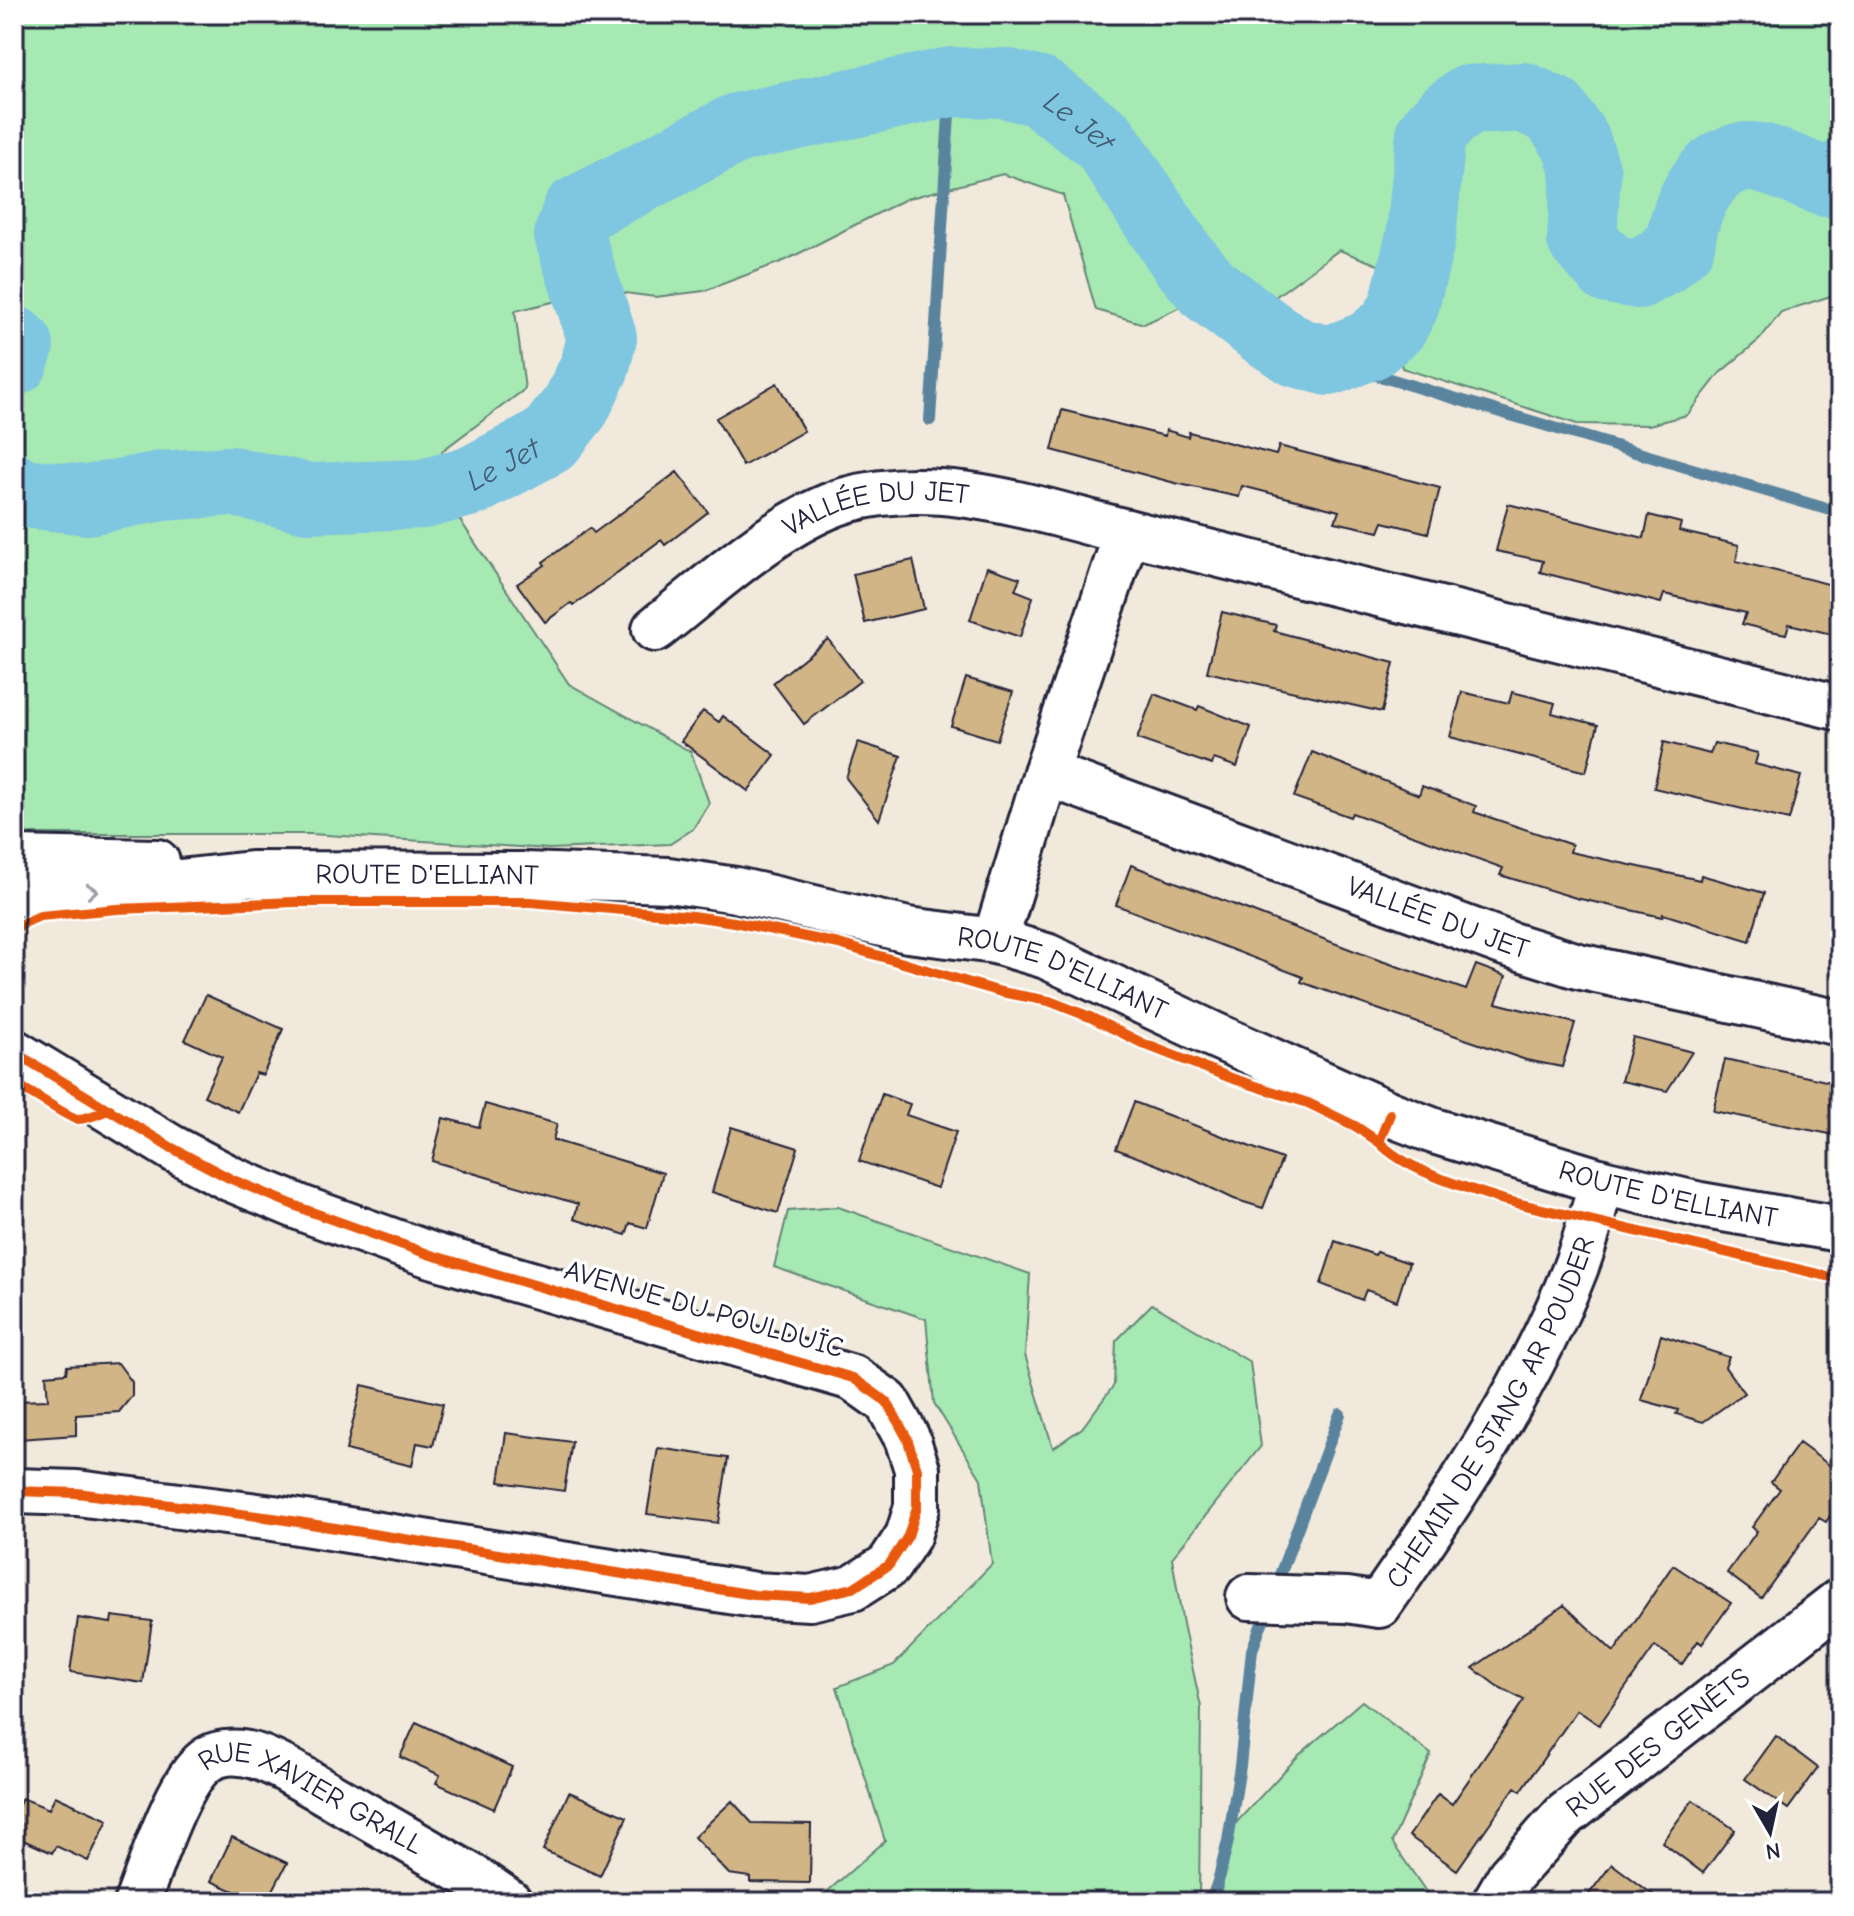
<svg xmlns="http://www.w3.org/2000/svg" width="1854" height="1916" viewBox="0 0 1854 1916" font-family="'Comic Neue',sans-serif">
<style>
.green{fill:#a6e9b3;stroke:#648677;stroke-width:2}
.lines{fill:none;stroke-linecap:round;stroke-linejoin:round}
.stream{stroke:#5a849e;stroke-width:12}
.river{stroke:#7fc6e0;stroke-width:70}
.building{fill:#d1b586;stroke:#22223b;stroke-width:2}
.minor-casing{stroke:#22223b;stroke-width:50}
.tertiary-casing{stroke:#22223b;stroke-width:50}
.minor{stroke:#fff;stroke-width:44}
.tertiary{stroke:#fff;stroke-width:44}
.cycleway-casing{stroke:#fff;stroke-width:15}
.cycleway{stroke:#e8590c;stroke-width:10}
.oneway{stroke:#9c9ca7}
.labels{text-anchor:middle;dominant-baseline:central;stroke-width:7;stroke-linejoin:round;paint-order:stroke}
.street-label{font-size:28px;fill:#22223b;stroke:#fff}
.water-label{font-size:30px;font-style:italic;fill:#435b75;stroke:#fff}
</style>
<rect width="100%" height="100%" fill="#f1e9db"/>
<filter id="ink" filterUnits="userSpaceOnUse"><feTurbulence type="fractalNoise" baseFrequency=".0125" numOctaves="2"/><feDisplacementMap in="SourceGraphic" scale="16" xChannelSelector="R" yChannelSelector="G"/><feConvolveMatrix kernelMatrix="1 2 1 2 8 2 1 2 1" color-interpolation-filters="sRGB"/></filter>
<g filter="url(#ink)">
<path class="green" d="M 14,14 L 1840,14 L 1840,293 L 1781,312 L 1760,339 L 1720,373 L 1687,415 L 1649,425 L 1577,424 L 1402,368 L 1381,266 L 1339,250 L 1271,300 L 1248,276 L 1144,324 L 1096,310 L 1063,195 L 1003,174 L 906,199 L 786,260 L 704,291 L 655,297 L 603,290 L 515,311 L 525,389 L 442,451 L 458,517 L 569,684 L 691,752 L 709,803 L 693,829 L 670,844 L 550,849 L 310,834 L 14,834 Z
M 838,1207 L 1030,1274 L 1025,1355 L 1053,1448 L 1082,1428 L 1114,1385 L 1116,1341 L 1152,1304 L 1250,1362 L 1261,1446 L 1172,1558 L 1183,1624 L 1201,1707 L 1199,1902 L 820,1902 L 821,1897 L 885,1841 L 837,1687 L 894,1665 L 992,1564 L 981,1479 L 934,1403 L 926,1319 L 774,1267 L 788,1211 Z
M 1362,1701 L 1431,1754 L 1392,1842 L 1433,1902 L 1205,1902 L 1234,1825 L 1299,1755 Z"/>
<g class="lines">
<path class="stream" d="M 1329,361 L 1840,513
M 930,420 L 951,82
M 1213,1902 L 1228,1841 L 1240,1766 L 1252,1650 L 1340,1414"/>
<g class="river">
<path d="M 14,341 L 19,346 L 14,361"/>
<path id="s1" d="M 14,488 L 24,493 L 87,500 L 162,486 L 231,481 L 308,498 L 423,494 L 472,481 L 549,440 L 576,406 L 595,366 L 602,338 L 569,235 L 577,211 L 737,128 L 951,82 L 1004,83 L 1040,92 L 1104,140 L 1183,259 L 1210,290 L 1267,333 L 1296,352 L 1329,361 L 1370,345 L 1393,326 L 1404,306 L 1421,236 L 1431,134 L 1449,114 L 1469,100 L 1523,97 L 1554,111 L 1576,142 L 1586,173 L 1582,239 L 1609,269 L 1638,274 L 1662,261 L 1680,245 C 1685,204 1710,149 1760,158 C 1782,163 1805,175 1826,182 L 1840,175"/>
</g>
</g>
<path class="building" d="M 777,383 L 804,431 L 743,466 L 716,418 Z
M 1062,410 L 1165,436 L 1166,430 L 1188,437 L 1189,432 L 1276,455 L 1279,446 L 1440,488 L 1428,533 L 1383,522 L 1379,532 L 1358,527 L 1335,522 L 1339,511 L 1242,486 L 1239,497 L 1175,483 L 1052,450 Z
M 677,472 L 708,512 L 665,545 L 661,540 L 574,605 L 571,603 L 545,622 L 517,584 L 545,565 L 543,562 L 590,528 L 594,533 Z
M 1508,504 L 1644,538 L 1649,515 L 1681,523 L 1679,531 L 1739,545 L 1736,561 L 1840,587 L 1840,636 L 1789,624 L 1786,634 L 1766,630 L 1742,624 L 1746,613 L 1664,594 L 1661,603 L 1540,572 L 1543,561 L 1496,551 Z
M 913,560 L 924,609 L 865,623 L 853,574 Z
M 987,567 L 1020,578 L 1015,590 L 1033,597 L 1020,637 L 970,620 Z
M 1222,612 L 1276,625 L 1274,631 L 1394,663 L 1382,712 L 1207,672 Z
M 828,639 L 860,681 L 804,724 L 773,683 Z
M 966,678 L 1013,692 L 997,740 L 951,726 Z
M 1462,692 L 1509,703 L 1512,692 L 1532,697 L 1555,703 L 1552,713 L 1598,725 L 1586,772 L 1450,737 Z
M 1154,694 L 1197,710 L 1199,706 L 1251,727 L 1237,767 L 1214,759 L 1212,765 L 1137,739 Z
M 703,711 L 719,722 L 723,716 L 775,755 L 748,791 L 681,741 Z
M 858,742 L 901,756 L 879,820 L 846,778 Z
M 1664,742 L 1710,754 L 1714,743 L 1758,753 L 1755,764 L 1801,776 L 1789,820 L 1654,788 Z
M 1312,752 L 1419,795 L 1422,786 L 1476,806 L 1474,812 L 1572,845 L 1570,852 L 1700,880 L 1701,875 L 1764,893 L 1750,941 L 1663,914 L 1662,917 L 1576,898 L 1500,875 L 1503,868 L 1352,813 L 1350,817 L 1294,797 Z
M 1131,865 L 1373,958 L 1466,990 L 1476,965 L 1506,976 L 1496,1003 L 1575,1023 L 1562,1067 L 1526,1060 L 1357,1002 L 1301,982 L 1303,977 L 1116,905 Z
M 206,995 L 283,1029 L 263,1075 L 256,1073 L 238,1112 L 204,1096 L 222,1057 L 185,1040 Z
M 1633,1037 L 1692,1052 L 1667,1091 L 1621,1081 Z
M 1725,1059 L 1840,1084 L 1840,1136 L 1713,1111 Z
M 882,1094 L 910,1104 L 906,1115 L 956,1132 L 937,1188 L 859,1161 Z
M 1134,1102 L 1282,1159 L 1263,1208 L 1234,1199 L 1186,1176 L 1116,1149 Z
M 485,1104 L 557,1124 L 553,1140 L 663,1173 L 647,1228 L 630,1223 L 626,1235 L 574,1219 L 578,1204 L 432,1161 L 443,1118 L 479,1127 Z
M 731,1127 L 798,1148 L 778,1213 L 712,1192 Z
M 1335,1241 L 1375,1255 L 1377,1252 L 1409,1263 L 1397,1301 L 1366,1290 L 1362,1300 L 1321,1284 Z
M 1661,1335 L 1729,1357 L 1725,1367 L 1744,1393 L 1703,1422 L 1676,1414 L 1678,1410 L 1641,1400 Z
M 118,1363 L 132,1382 L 132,1396 L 119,1412 L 76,1415 L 76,1435 L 19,1439 L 17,1401 L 48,1400 L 46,1375 L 66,1373 L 67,1366 Z
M 362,1385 L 443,1404 L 433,1446 L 417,1443 L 412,1466 L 346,1450 Z
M 506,1433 L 572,1442 L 564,1491 L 499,1482 Z
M 1799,1443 L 1840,1473 L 1840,1502 L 1826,1522 L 1819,1518 L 1761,1598 L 1727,1573 L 1757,1531 L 1752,1527 L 1780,1489 L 1771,1482 Z
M 658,1448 L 728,1458 L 718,1523 L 647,1514 Z
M 1673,1565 L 1731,1603 L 1702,1644 L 1698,1641 L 1682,1664 L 1655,1646 L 1599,1725 L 1577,1710 L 1521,1791 L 1515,1787 L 1457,1870 L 1409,1836 L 1438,1794 L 1452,1804 L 1524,1700 L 1497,1686 L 1473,1668 L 1564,1605 L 1614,1652 Z
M 112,1616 L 152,1621 L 143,1683 L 70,1672 L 78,1618 L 111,1623 Z
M 416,1722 L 512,1767 L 494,1809 L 436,1783 L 440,1775 L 400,1757 Z
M 1776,1736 L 1818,1768 L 1788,1809 L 1745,1779 Z
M 569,1792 L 627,1817 L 600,1876 L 543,1850 Z
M 55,1796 L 108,1820 L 88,1861 L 56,1846 L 52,1853 L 14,1836 L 14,1816 L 22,1798 L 49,1809 Z
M 1693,1800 L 1735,1830 L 1703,1873 L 1662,1842 Z
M 732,1801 L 752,1823 L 811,1824 L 810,1883 L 750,1882 L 750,1877 L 729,1874 L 694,1837 Z
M 232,1837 L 287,1863 L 267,1902 L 259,1902 L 211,1881 Z
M 1612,1864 L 1663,1902 L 1583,1902 Z"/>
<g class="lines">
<defs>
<g id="minor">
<path id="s2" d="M 655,629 C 709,587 780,520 846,500 C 939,474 1037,510 1127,532"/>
<path id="s3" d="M 1046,773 L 1508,944 L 1578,966 L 1840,1023"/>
<path d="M 995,941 L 1046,773 L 1127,532 L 1840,708"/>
<path d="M 14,1052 L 172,1148 L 231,1179 L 306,1210 L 431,1255 L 853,1378 L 887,1402 L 907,1438 L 917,1469 L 917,1507 L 908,1536 L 889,1565 L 853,1588 L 810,1598 L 755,1595 L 273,1518 L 77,1493 L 14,1491"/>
<path id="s4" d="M 1249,1597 L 1347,1600 L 1379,1605 C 1451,1502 1529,1387 1575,1269 C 1586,1241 1593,1211 1602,1182"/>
<path id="s5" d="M 137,1902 C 151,1866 174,1793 199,1767 C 206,1759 216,1754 226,1753 C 248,1750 267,1760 285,1769 L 474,1878 L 509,1902"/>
<path id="s6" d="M 1495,1902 L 1510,1876 L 1565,1815 L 1840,1601"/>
</g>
<g id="tertiary">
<path d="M 14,859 L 157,862"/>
<path id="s7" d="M 14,894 L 126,888 L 251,874 L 524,875 L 668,880 L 736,890 L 908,930 L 995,941 L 1046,956 L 1214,1035 L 1390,1114 L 1434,1131 L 1602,1182 L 1700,1205 L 1840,1229"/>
</g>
</defs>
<use href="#minor" class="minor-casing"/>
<use href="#tertiary" class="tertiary-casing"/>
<use href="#minor" class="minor"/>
<use href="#tertiary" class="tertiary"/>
<defs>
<path id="cycleway" d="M 14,931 L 26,922 L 40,916 L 117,909 L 295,902 L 531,902 L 692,916 L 734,922 L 839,944 L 1001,992 L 1049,1001 L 1090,1017 L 1144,1044 L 1231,1078 L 1308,1103 L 1355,1126 L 1379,1142
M 14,1052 L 172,1148 L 231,1179 L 306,1210 L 431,1255 L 853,1378 L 887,1402 L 907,1438 L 917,1469 L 917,1507 L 908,1536 L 889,1565 L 853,1588 L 810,1598 L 755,1595 L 273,1518 L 77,1493 L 14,1491
M 14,1083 C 26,1089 70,1119 78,1119 C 88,1119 100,1113 110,1109
M 1390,1114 L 1379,1142 C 1406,1171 1467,1188 1504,1200 L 1840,1279"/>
</defs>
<use href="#cycleway" class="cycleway-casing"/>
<use href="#cycleway" class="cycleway"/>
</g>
<defs><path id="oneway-chevron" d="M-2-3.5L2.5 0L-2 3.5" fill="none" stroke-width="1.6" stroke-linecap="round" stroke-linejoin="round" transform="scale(2)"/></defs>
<use class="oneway" href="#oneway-chevron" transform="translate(92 891) rotate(-4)"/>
</g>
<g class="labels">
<g class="street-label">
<text stroke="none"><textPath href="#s2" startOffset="260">VALLÉE DU JET</textPath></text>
<text stroke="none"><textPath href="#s7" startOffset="414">ROUTE D'ELLIANT</textPath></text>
<text stroke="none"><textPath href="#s3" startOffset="418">VALLÉE DU JET</textPath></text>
<text stroke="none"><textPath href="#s7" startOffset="1062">ROUTE D'ELLIANT</textPath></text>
<text stroke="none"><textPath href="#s7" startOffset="1710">ROUTE D'ELLIANT</textPath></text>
<text transform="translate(704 1309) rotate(16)">AVENUE DU POULDUÏC</text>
<text stroke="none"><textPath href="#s4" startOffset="354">CHEMIN DE STANG AR POUDER</textPath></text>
<text stroke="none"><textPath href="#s6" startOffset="230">RUE DES GENÊTS</textPath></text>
<text stroke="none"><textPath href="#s5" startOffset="276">RUE XAVIER GRALL</textPath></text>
</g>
<g class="water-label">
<text stroke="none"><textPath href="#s1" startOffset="1340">Le Jet</textPath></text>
<text stroke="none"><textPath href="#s1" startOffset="500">Le Jet</textPath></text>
</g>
</g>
<rect width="1854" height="1916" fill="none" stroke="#fff" stroke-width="48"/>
<rect x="24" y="24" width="1806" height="1868" fill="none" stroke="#22223b" stroke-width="3" filter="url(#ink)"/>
<g transform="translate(1770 1832) rotate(171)" stroke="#ffffff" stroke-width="6" paint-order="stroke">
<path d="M0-6L14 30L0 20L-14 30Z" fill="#22223b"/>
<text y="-12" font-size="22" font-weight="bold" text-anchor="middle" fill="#22223b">N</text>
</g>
</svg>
